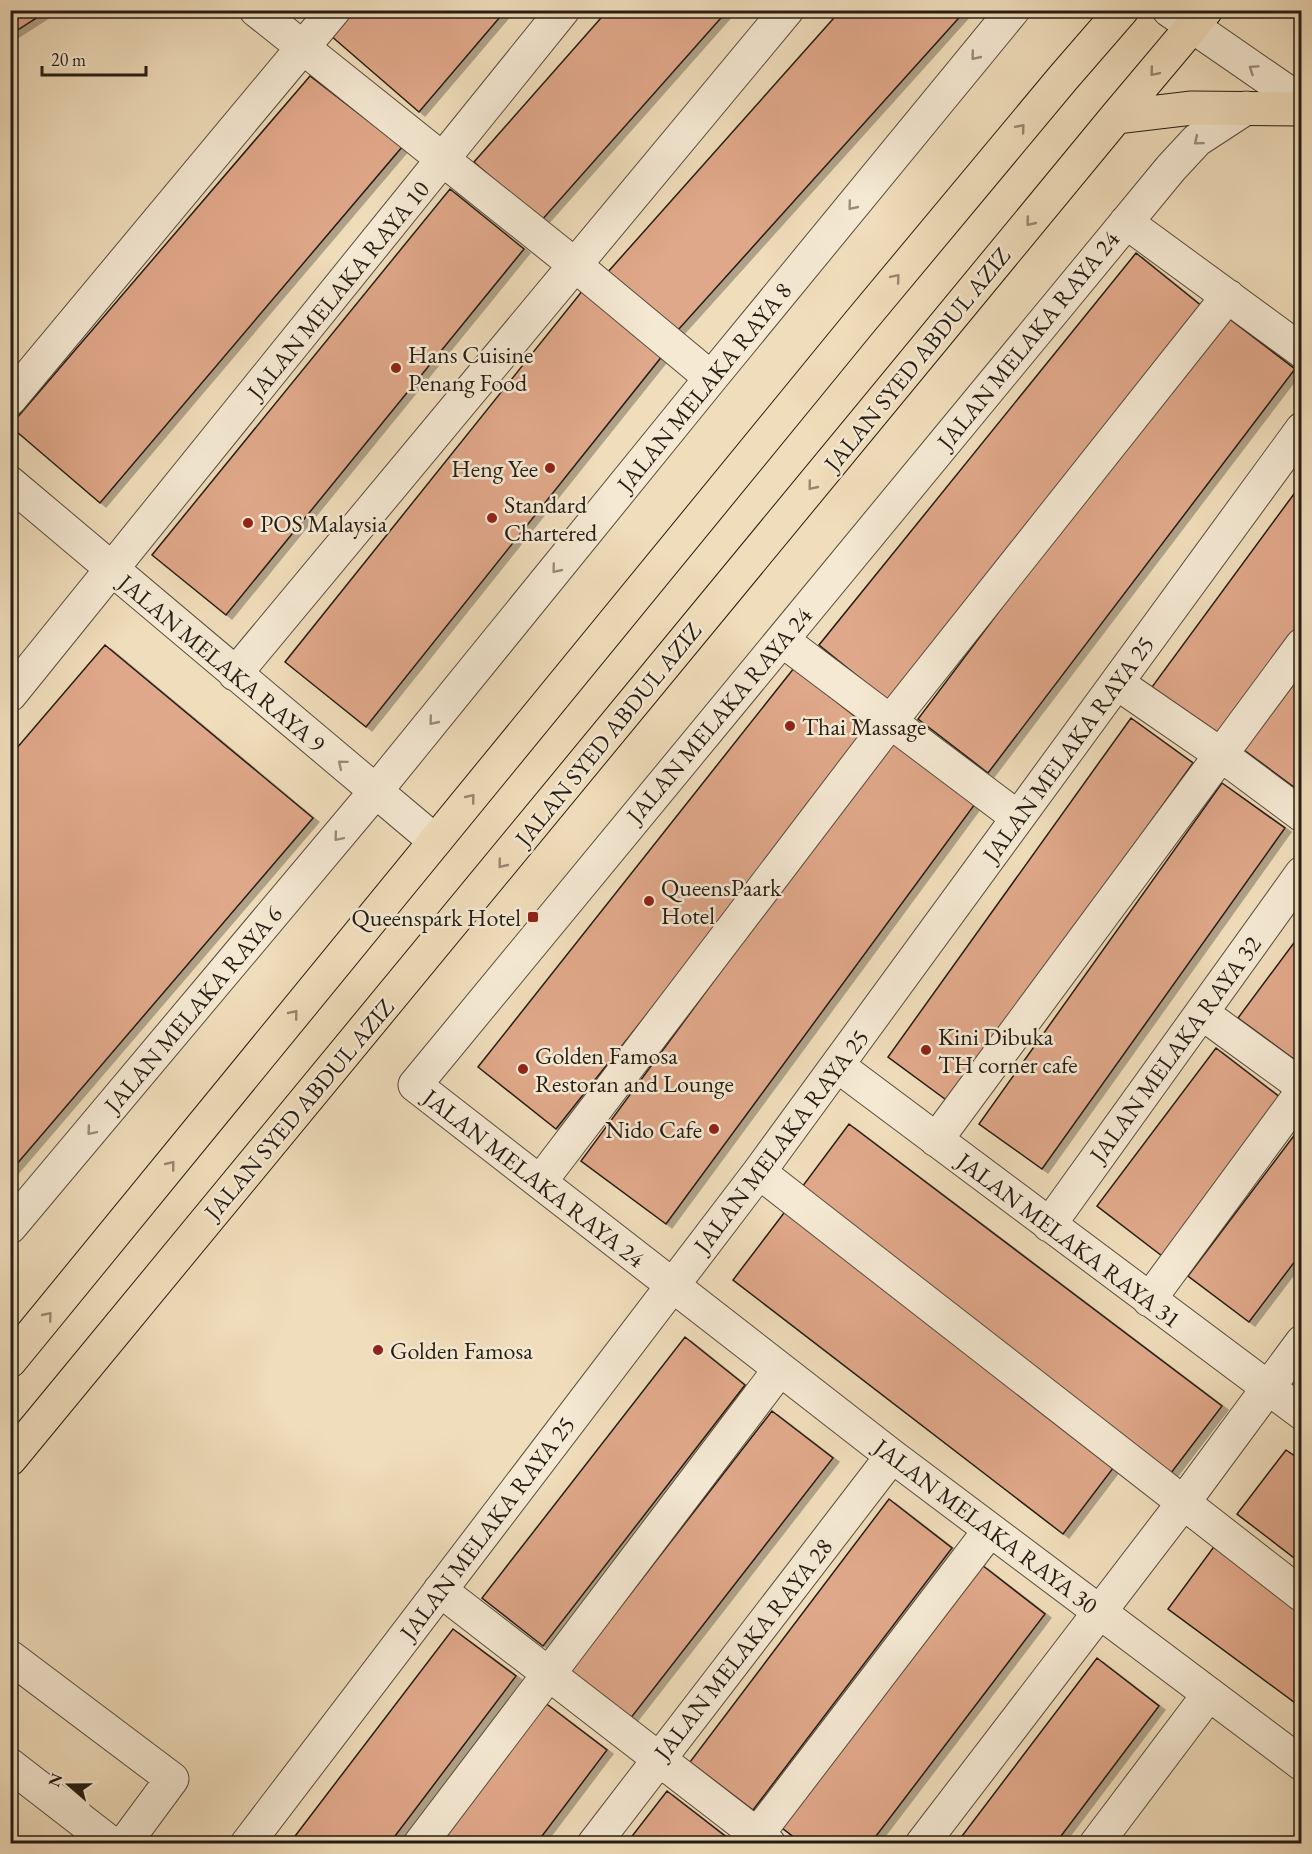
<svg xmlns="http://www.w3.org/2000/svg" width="1312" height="1854" viewBox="0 0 1312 1854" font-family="'EB Garamond',serif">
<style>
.building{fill:#e0a88a;stroke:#251d14;stroke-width:1.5;filter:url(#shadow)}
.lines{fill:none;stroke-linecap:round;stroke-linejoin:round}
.minor-casing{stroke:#584d3e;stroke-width:35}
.major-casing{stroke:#251d14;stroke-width:35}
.minor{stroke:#f5e9d3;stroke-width:33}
.major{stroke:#f0ddbb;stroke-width:33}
.oneway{stroke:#978d7d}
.oneway2{stroke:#958770}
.poi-dot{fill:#8f2418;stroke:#f5e9d3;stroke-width:2}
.labels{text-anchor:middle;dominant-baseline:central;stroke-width:5;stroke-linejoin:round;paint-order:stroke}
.street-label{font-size:24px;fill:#251d14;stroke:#f5e9d3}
.poi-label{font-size:24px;fill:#251d14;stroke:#f5e9d3;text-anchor:start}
</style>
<defs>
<filter id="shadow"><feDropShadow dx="6" dy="4" stdDeviation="0" flood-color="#0004"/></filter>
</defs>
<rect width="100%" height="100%" fill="#f0ddbb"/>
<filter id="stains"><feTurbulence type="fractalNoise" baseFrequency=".00333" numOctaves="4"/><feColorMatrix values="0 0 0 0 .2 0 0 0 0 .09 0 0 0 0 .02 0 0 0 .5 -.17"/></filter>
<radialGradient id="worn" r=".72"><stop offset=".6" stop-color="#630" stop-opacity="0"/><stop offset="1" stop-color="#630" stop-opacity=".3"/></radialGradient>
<path class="building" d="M 10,10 L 49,10 L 10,35 Z
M 351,10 L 506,10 L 419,112 L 330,35 Z
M 608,10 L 728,10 L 541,221 L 474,162 Z
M 841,10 L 966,10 L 678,330 L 607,273 Z
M 310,76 L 402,147 L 100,503 L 10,426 Z
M 450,189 L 524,249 L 226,615 L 152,555 Z
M 1136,253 L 1208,311 L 891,703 L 819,645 Z
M 583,290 L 663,355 L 366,727 L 285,662 Z
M 1223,314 L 1295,369 L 988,773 L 918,719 Z
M 1302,483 L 1302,620 L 1218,735 L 1152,687 Z
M 105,645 L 313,818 L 10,1172 L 10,756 Z
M 794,668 L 872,730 L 556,1129 L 478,1067 Z
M 1302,673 L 1302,793 L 1244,750 Z
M 1131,718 L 1193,763 L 949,1102 L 888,1057 Z
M 891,741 L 975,804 L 666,1224 L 581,1161 Z
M 1222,783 L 1285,828 L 1042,1169 L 979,1124 Z
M 1302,932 L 1302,1065 L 1238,1018 Z
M 1216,1048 L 1281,1098 L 1162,1256 L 1097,1206 Z
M 849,1124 L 1222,1406 L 1171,1473 L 799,1191 Z
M 1302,1125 L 1302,1252 L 1249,1322 L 1188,1276 Z
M 787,1209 L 1117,1463 L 1063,1534 L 733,1280 Z
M 685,1337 L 745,1385 L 543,1646 L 482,1598 Z
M 772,1411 L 833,1458 L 630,1719 L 570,1672 Z
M 1286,1450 L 1302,1461 L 1302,1564 L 1237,1514 Z
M 889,1499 L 952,1548 L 753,1810 L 690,1762 Z
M 1216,1544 L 1302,1607 L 1302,1708 L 1168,1609 Z
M 982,1565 L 1045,1614 L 870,1844 L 803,1844 L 782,1828 Z
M 453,1629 L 516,1676 L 389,1844 L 289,1844 Z
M 1097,1658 L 1159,1706 L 1055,1844 L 956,1844 Z
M 544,1702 L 607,1750 L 536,1844 L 437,1844 Z
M 667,1791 L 729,1839 L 726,1844 L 626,1844 Z"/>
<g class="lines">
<defs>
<path id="minor" d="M 256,10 L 575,265 L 711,378
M 1169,10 L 1302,102
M 1246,108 L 1197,140 L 1171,168 L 415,1085 L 892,1456 L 1302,1764
M 1126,222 L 1302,351
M 10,399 L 334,10
M 10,483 L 435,841
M 782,640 L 1017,817
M 235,674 L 787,10
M 1117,683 L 1220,754 L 1302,815
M 10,695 L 563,10
M 1202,1013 L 1302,1086
M 838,1066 L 1302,1413
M 936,1140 L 1302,645
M 759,1172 L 1302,1595
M 540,1182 L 890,722 L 1228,296
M 1049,1225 L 1302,873
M 10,1227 L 375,792 L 711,378 L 1013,10
M 1149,1300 L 1302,1092
M 440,1590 L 769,1844
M 10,1657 L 172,1779 L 124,1844
M 10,1765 L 112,1844
M 247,1844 L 759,1172 L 1302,429
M 420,1844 L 780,1369
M 594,1844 L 892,1456
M 750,1844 L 990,1530
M 922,1844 L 1183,1503 L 1302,1342
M 1096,1844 L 1209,1694"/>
<path id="major" d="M 1116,117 L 1192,108 L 1302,109
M 10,1361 L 859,323 L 1063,78 L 1122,10
M 10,1459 L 1116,117 L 1206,10"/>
</defs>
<use href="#minor" class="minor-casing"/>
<use href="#major" class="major-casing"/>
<use href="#minor" class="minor"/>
<use href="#major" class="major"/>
</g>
<defs><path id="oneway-chevron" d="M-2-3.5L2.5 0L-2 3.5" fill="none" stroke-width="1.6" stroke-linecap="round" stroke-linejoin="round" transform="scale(1.5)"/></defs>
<g class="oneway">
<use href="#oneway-chevron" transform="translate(975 56) rotate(129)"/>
<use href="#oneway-chevron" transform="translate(1253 69) rotate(-146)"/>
<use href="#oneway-chevron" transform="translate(1198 141) rotate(140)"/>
<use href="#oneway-chevron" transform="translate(852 206) rotate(129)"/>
<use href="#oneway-chevron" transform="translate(556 569) rotate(129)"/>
<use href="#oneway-chevron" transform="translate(433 721) rotate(129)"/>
<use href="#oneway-chevron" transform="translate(342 764) rotate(-140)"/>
<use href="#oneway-chevron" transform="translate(338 837) rotate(130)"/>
<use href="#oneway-chevron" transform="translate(91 1131) rotate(130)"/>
</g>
<g class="oneway2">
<use href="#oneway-chevron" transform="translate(1154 72) rotate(130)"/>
<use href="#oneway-chevron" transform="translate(1021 128) rotate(-50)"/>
<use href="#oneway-chevron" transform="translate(1030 222) rotate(129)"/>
<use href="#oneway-chevron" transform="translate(896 278) rotate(-50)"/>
<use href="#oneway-chevron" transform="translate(812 486) rotate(129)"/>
<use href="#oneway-chevron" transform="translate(471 798) rotate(-51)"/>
<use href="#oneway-chevron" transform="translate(502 864) rotate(129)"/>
<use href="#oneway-chevron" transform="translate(294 1014) rotate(-51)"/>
<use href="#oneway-chevron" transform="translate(171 1165) rotate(-51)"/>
<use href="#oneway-chevron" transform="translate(48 1316) rotate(-51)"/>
</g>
<g class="poi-dot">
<circle cx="396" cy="368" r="6"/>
<circle cx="550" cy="468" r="6"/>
<circle cx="492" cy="518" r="6"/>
<circle cx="248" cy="523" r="6"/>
<circle cx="790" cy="726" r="6"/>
<circle cx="649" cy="901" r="6"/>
<rect x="527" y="911" width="12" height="12" rx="3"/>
<circle cx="926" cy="1050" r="6"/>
<circle cx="523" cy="1069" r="6"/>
<circle cx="714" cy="1129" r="6"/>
<circle cx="378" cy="1350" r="6"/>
</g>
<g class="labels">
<g class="street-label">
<text transform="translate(338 290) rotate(-51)">JALAN MELAKA RAYA 10</text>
<text transform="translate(1028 340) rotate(-51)">JALAN MELAKA RAYA 24</text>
<text transform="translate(917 359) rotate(-51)">JALAN SYED ABDUL AZIZ</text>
<text transform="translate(704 387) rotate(-51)">JALAN MELAKA RAYA 8</text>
<text transform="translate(222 663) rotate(40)">JALAN MELAKA RAYA 9</text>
<text transform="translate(719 715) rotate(-50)">JALAN MELAKA RAYA 24</text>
<text transform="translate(608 734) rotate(-51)">JALAN SYED ABDUL AZIZ</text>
<text transform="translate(1068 749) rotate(-54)">JALAN MELAKA RAYA 25</text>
<text transform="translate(193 1009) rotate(-50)">JALAN MELAKA RAYA 6</text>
<text transform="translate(1175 1049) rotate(-54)">JALAN MELAKA RAYA 32</text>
<text transform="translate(299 1109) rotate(-50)">JALAN SYED ABDUL AZIZ</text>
<text transform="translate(781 1141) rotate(-53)">JALAN MELAKA RAYA 25</text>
<text transform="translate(534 1178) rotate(38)">JALAN MELAKA RAYA 24</text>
<text transform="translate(1069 1240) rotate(37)">JALAN MELAKA RAYA 31</text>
<text transform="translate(986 1526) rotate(37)">JALAN MELAKA RAYA 30</text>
<text transform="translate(487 1528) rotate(-53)">JALAN MELAKA RAYA 25</text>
<text transform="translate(743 1649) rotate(-52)">JALAN MELAKA RAYA 28</text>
</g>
<g class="poi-label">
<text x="408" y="354">Hans Cuisine<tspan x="408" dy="28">Penang Food</tspan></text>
<text x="538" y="468" text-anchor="end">Heng Yee</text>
<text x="504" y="504">Standard<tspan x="504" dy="28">Chartered</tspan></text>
<text x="260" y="523">POS Malaysia</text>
<text x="802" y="726">Thai Massage</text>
<text x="661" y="887">QueensPaark<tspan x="661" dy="28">Hotel</tspan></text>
<text x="521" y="917" text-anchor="end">Queenspark Hotel</text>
<text x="938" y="1036">Kini Dibuka<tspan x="938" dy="28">TH corner cafe</tspan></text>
<text x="535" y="1055">Golden Famosa<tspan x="535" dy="28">Restoran and Lounge</tspan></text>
<text x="702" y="1129" text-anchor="end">Nido Cafe</text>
<text x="390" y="1350">Golden Famosa</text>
</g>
</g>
<rect width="1312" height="1854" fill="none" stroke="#f0ddbb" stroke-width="36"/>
<rect x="12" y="12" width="1288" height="1830" fill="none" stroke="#251d14" stroke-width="3"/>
<rect x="18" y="18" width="1276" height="1818" fill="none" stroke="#251d14" stroke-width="1.5"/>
<g transform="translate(69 1785) rotate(290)" stroke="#f5e9d3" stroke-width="4.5" paint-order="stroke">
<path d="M0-4.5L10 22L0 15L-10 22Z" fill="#251d14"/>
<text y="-9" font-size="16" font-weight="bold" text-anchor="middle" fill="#251d14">N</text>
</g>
<path d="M42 66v9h104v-9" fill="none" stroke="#251d14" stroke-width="3"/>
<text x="51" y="66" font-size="18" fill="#251d14" stroke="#f5e9d3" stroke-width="4.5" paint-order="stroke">20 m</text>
<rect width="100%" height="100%" filter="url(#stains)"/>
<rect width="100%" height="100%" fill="url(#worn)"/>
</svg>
